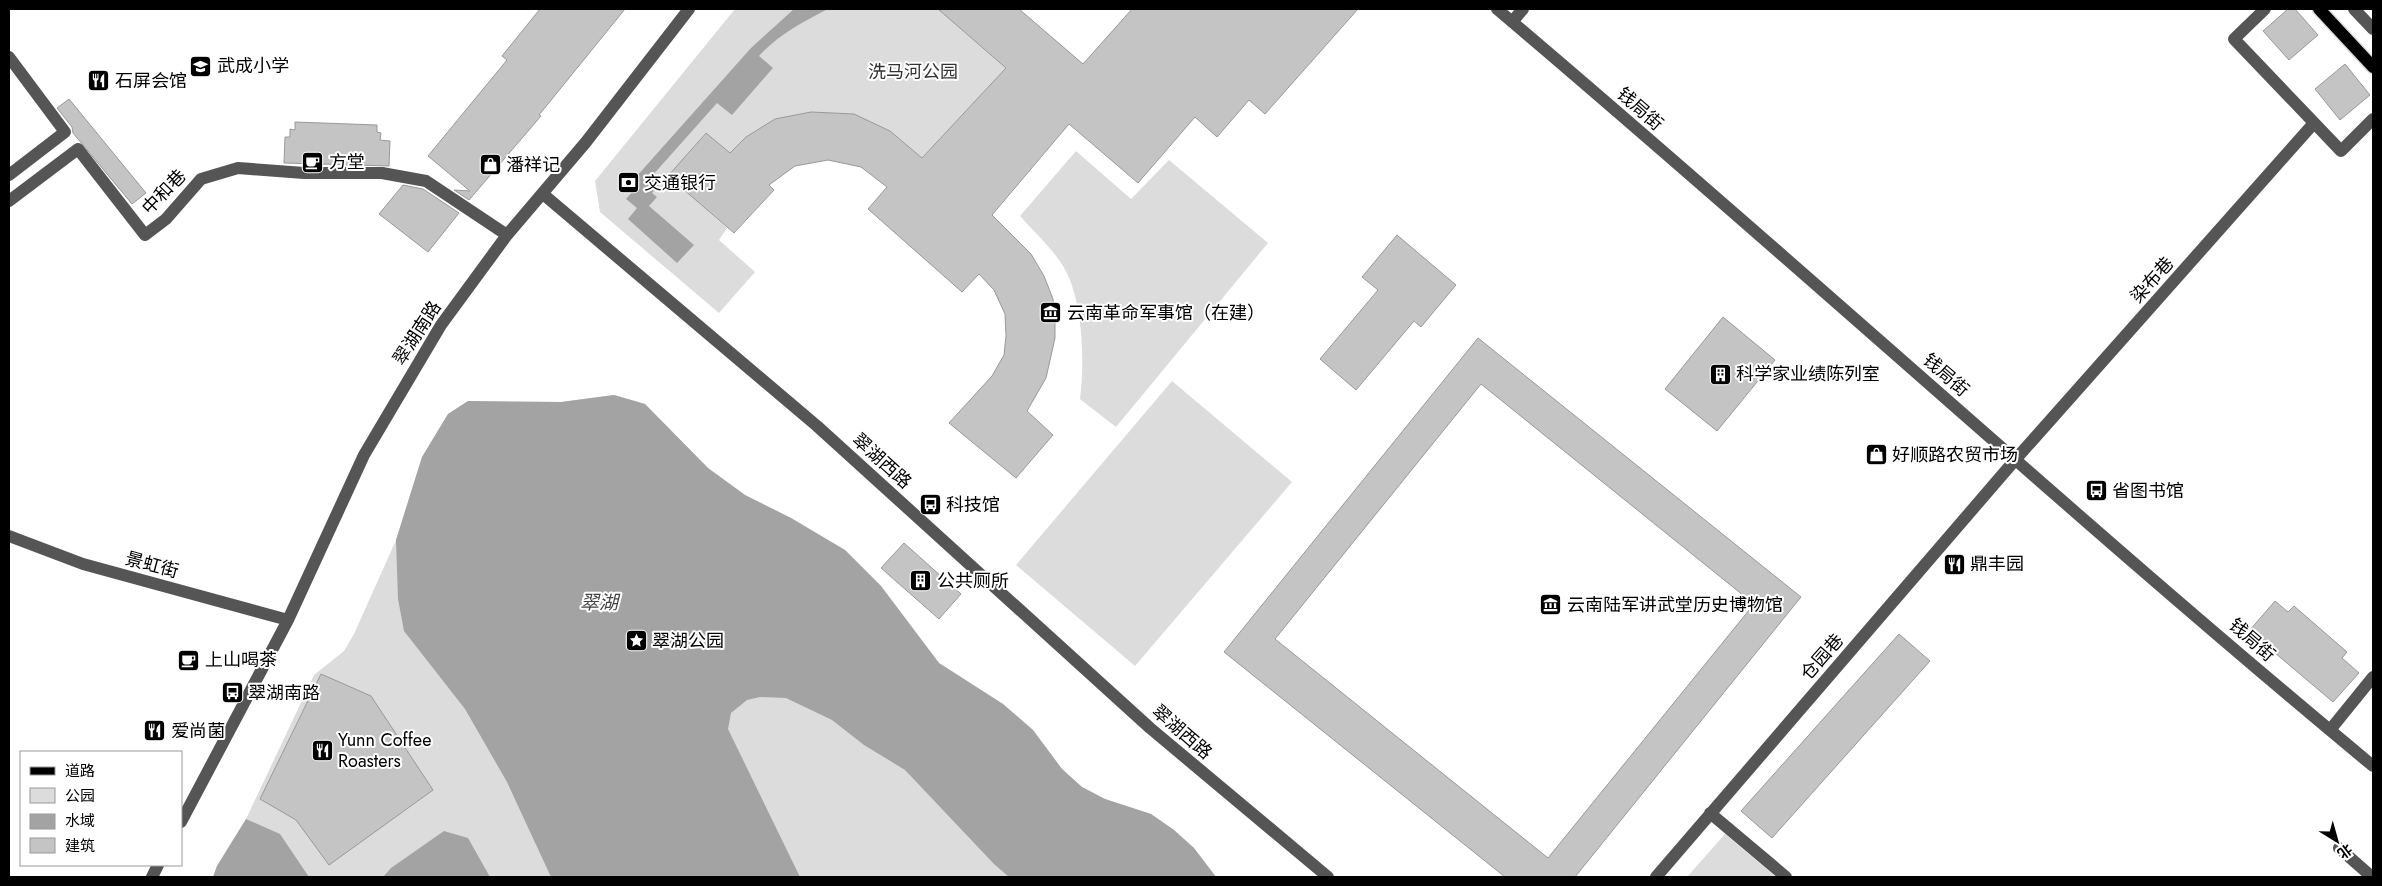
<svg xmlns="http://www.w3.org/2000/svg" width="2382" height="886" viewBox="0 0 2382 886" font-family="Jost,'Noto Sans SC',sans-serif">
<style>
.green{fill:#dcdcdc}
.water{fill:#a3a3a3}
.building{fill:#c4c4c4;stroke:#999;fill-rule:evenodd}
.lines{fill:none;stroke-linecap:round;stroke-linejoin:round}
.major-casing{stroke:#dbdbdb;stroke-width:15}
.minor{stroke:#555;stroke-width:12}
.major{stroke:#000;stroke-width:12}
.labels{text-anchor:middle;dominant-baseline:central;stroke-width:4;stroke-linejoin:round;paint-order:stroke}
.poi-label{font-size:18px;fill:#000;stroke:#fff;text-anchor:start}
.park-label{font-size:18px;fill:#333;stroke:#fff}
.street-label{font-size:18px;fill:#000;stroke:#fff}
.water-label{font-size:19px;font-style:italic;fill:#444;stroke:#fff}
</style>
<rect width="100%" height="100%" fill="#fff"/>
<path class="green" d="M 735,9 L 943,9 L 941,11 L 1006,68 L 922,158 L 890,131 L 854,114 L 811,112 L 775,119 L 746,137 L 730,153 L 705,133 L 669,176 L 727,228 L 719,240 L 755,272 L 719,313 L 600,212 L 595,181 Z
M 1076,151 L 1131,199 L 1169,160 L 1268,243 L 1116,427 L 1080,399 C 1085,362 1083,298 1063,266 C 1052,248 1034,232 1020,216 Z
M 1172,381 L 1292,482 L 1135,666 L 1016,565 Z
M 614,395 L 645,404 L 708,468 L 745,495 L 791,518 L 845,550 L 881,586 L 939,663 L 1003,704 L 1033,730 L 1062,769 L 1082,787 L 1105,799 L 1151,814 L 1174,830 L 1194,848 L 1216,877 L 213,877 L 217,866 L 246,819 L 314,675 L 344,651 L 354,634 L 396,540 L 422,457 L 448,414 L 468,401 L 561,402 Z
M 1725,834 L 1776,877 L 1687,877 Z"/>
<path class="water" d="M 794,9 L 828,9 C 803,22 779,34 759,56 L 773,68 L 732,115 L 717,103 L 652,176 L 661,183 L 652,193 L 657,197 L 649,206 L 694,245 L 677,263 L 628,219 L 637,208 L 626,199 L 633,191 L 628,186 L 751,48 Z
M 614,395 L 645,404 L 708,468 L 745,495 L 791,518 L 845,550 L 881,586 L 939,663 L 1003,704 L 1033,730 L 1062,769 L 1082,787 L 1105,799 L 1151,814 L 1174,830 L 1194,848 L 1216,877 L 1009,877 L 994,864 L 905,770 L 864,745 L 832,720 L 786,698 L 760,697 L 747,700 L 731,713 L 728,729 L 800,877 L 551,877 L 507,782 L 465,709 L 404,631 L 398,599 L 396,540 L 422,457 L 448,414 L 468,401 L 561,402 Z
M 246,819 L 280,834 L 309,877 L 213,877 L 217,866 Z
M 444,831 L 468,838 L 490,877 L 383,877 L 391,868 Z"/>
<path class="building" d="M 540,9 L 625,9 L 539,115 L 541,116 L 469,200 L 454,190 L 470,191 L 428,156 L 507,60 L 502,56 Z
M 938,9 L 1019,9 L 1083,64 L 1132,9 L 1358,9 L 1265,114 L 1249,100 L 1217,137 L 1195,117 L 1138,183 L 1069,124 L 992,215 L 1031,254 L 1044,276 L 1053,299 L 1055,319 L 1055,338 L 1046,378 L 1027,411 L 1053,435 L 1016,478 L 949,423 L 992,376 L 1004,355 L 1006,336 L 1005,314 L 994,290 L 979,274 L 962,292 L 868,209 L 887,187 L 861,167 L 828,160 L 795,166 L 769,185 L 774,190 L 734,233 L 668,176 L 706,133 L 730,153 L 746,137 L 775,119 L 811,112 L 854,114 L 890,131 L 922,158 L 1006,68 Z
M 2288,9 L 2295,9 L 2318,35 L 2289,60 L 2263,31 Z
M 2345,64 L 2370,95 L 2340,120 L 2315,89 Z
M 69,99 L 146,193 L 132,204 L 73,133 L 72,127 L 57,108 Z
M 295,122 L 377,125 L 377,132 L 381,133 L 380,140 L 390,141 L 389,166 L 284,163 L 285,137 L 290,137 L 290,129 L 295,130 Z
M 403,185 L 423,189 L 459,213 L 428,252 L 379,214 Z
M 1397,235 L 1456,285 L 1421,327 L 1414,321 L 1356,390 L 1320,359 L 1378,290 L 1362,277 Z
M 1723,317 L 1775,360 L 1717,431 L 1665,389 Z
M 1478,338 L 1801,597 L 1575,877 L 1505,877 L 1224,652 ZM 1481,384 L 1754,604 L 1548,858 L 1275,639 Z
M 904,543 L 961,594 L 939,619 L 881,568 Z
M 2275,601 L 2288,612 L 2294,606 L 2347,652 L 2342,658 L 2359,673 L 2333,702 L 2249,631 Z
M 1899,634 L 1930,661 L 1772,838 L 1741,811 Z
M 321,674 L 371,696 L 433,790 L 329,865 L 296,820 L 260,799 Z"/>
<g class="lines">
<defs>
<path id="major" d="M 2319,9 L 2373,67"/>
</defs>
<use href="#major" class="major-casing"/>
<path class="minor" d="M 1497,9 C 1792,258 2076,520 2373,766
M 2265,9 L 2234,39 L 2341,151 L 2373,119
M 2354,9 L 2373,29
M 1512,22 L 1523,9
M 9,57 L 65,132 L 9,175
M 543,194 L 817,426 L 1150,728 L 1328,877
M 9,201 L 78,149 L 145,235 L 166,219 L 201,179 L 238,168 L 304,173 L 382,173 L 426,181 L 507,235
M 9,536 L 83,564 L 288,620
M 2330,730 L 2373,677
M 1710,813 L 1786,877
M 181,822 L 288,620 L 364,455 L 441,325 L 507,235 L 586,142 L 689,9
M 2339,848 L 2372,877
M 152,877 L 158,865
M 1656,877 L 2015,460 L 2314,123"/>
<use href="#major" class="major"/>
</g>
<defs>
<symbol id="school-square" viewBox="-11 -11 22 22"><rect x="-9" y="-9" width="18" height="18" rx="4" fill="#000" stroke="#fff"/><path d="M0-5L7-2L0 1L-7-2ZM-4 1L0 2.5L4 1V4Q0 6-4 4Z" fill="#fff"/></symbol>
<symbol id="restaurant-square" viewBox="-11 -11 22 22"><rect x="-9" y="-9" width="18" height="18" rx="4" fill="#000" stroke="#fff"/><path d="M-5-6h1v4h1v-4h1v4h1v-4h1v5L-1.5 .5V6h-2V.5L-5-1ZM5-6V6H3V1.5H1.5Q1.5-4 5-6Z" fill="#fff"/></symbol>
<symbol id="cafe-square" viewBox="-11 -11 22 22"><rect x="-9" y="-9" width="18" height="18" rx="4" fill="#000" stroke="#fff"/><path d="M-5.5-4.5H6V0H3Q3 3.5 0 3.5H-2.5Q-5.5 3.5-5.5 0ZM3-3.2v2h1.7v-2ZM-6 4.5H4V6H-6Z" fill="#fff"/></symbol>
<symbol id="shop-square" viewBox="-11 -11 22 22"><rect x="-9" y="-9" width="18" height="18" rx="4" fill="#000" stroke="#fff"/><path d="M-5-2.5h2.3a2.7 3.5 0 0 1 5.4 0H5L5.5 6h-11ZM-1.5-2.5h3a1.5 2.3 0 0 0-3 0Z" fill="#fff"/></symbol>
<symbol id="bank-square" viewBox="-11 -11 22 22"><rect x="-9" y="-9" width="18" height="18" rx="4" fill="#000" stroke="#fff"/><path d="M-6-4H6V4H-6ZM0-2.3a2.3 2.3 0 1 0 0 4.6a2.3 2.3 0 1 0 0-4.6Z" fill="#fff"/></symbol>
<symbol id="museum-square" viewBox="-11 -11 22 22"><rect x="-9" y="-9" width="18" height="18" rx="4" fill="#000" stroke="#fff"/><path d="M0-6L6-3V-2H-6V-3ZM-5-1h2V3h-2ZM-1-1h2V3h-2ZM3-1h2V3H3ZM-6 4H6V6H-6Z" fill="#fff"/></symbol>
<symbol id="building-square" viewBox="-11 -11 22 22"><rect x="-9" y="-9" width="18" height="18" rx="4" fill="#000" stroke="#fff"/><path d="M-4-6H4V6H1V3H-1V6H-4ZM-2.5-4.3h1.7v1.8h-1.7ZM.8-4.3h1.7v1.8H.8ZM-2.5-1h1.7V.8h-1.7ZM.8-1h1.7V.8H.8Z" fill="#fff"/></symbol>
<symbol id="bus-square" viewBox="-11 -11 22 22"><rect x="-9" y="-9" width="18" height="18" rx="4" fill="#000" stroke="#fff"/><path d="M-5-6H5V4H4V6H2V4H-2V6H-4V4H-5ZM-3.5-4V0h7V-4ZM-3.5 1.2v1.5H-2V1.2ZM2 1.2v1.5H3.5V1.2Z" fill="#fff"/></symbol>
<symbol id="sight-square" viewBox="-11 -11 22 22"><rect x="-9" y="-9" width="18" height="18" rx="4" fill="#000" stroke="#fff"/><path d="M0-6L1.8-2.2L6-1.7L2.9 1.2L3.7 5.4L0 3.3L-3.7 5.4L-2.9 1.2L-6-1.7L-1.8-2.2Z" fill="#fff"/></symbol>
</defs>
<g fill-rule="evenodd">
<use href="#school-square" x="188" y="54" width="25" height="25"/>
<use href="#restaurant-square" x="86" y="68" width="25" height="25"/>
<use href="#cafe-square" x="300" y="150" width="25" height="25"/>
<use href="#shop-square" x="478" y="152" width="25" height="25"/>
<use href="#bank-square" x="616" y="170" width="25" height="25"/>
<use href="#museum-square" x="1038" y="300" width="25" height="25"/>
<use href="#building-square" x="1708" y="362" width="25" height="25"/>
<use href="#shop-square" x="1864" y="442" width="25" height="25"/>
<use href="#bus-square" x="2084" y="478" width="25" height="25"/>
<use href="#bus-square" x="918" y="492" width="25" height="25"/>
<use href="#restaurant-square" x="1942" y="552" width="25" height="25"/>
<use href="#building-square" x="908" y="568" width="25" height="25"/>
<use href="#museum-square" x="1538" y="592" width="25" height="25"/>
<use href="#sight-square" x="624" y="628" width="25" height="25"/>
<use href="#cafe-square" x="176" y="648" width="25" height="25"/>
<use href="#bus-square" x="220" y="680" width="25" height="25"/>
<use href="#restaurant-square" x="142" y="718" width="25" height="25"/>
<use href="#restaurant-square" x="310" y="738" width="25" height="25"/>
</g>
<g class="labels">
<g class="poi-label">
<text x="217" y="66">武成小学</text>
<text x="115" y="81">石屏会馆</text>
<text x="329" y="162">方堂</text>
<text x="506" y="165">潘祥记</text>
<text x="644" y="183">交通银行</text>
<text x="1067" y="313">云南革命军事馆（在建）</text>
<text x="1736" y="374">科学家业绩陈列室</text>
<text x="1892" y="455">好顺路农贸市场</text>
<text x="2112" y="491">省图书馆</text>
<text x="946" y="505">科技馆</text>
<text x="1970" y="564">鼎丰园</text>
<text x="937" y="581">公共厕所</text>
<text x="1567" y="605">云南陆军讲武堂历史博物馆</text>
<text x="652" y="641">翠湖公园</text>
<text x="205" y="660">上山喝茶</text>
<text x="248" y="693">翠湖南路</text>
<text x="171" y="731">爱尚菌</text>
<text x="338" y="740">Yunn Coffee<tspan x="338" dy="21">Roasters</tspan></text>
</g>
<g class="park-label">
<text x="913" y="72">洗马河公园</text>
</g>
<g class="street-label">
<text transform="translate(1640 109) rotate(41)">钱局街</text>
<text transform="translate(164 192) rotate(-46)">中和巷</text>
<text transform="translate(2152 280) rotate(-48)">染布巷</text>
<text transform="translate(417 333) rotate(-57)">翠湖南路</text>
<text transform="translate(1946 375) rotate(41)">钱局街</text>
<text transform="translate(882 461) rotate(42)">翠湖西路</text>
<text transform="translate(152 565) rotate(15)">景虹街</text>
<text transform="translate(2252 640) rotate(41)">钱局街</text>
<text transform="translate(1822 657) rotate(-49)">仓园巷</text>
<text transform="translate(1182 732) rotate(41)">翠湖西路</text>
</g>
<g class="water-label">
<text x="599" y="602">翠湖</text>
</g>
</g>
<rect width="2382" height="886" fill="none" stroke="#000000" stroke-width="20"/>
<rect x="20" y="751" width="162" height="115" fill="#ffffff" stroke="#999999"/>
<rect x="30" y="767" width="25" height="8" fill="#000000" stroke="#999999"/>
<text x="65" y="776" font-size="15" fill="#000000">道路</text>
<rect x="30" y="788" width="25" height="15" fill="#dcdcdc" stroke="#999999"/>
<text x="65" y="801" font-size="15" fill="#000000">公园</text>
<rect x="30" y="814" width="25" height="15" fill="#a3a3a3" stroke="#999999"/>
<text x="65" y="826" font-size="15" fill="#000000">水域</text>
<rect x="30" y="838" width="25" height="15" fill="#c4c4c4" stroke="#999999"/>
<text x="65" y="851" font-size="15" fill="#000000">建筑</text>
<g transform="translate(2337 841) rotate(143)" stroke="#ffffff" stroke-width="4" paint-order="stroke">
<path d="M0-4L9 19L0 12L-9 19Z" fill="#000000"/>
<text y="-8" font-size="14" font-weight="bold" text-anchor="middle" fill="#000000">北</text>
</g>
</svg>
